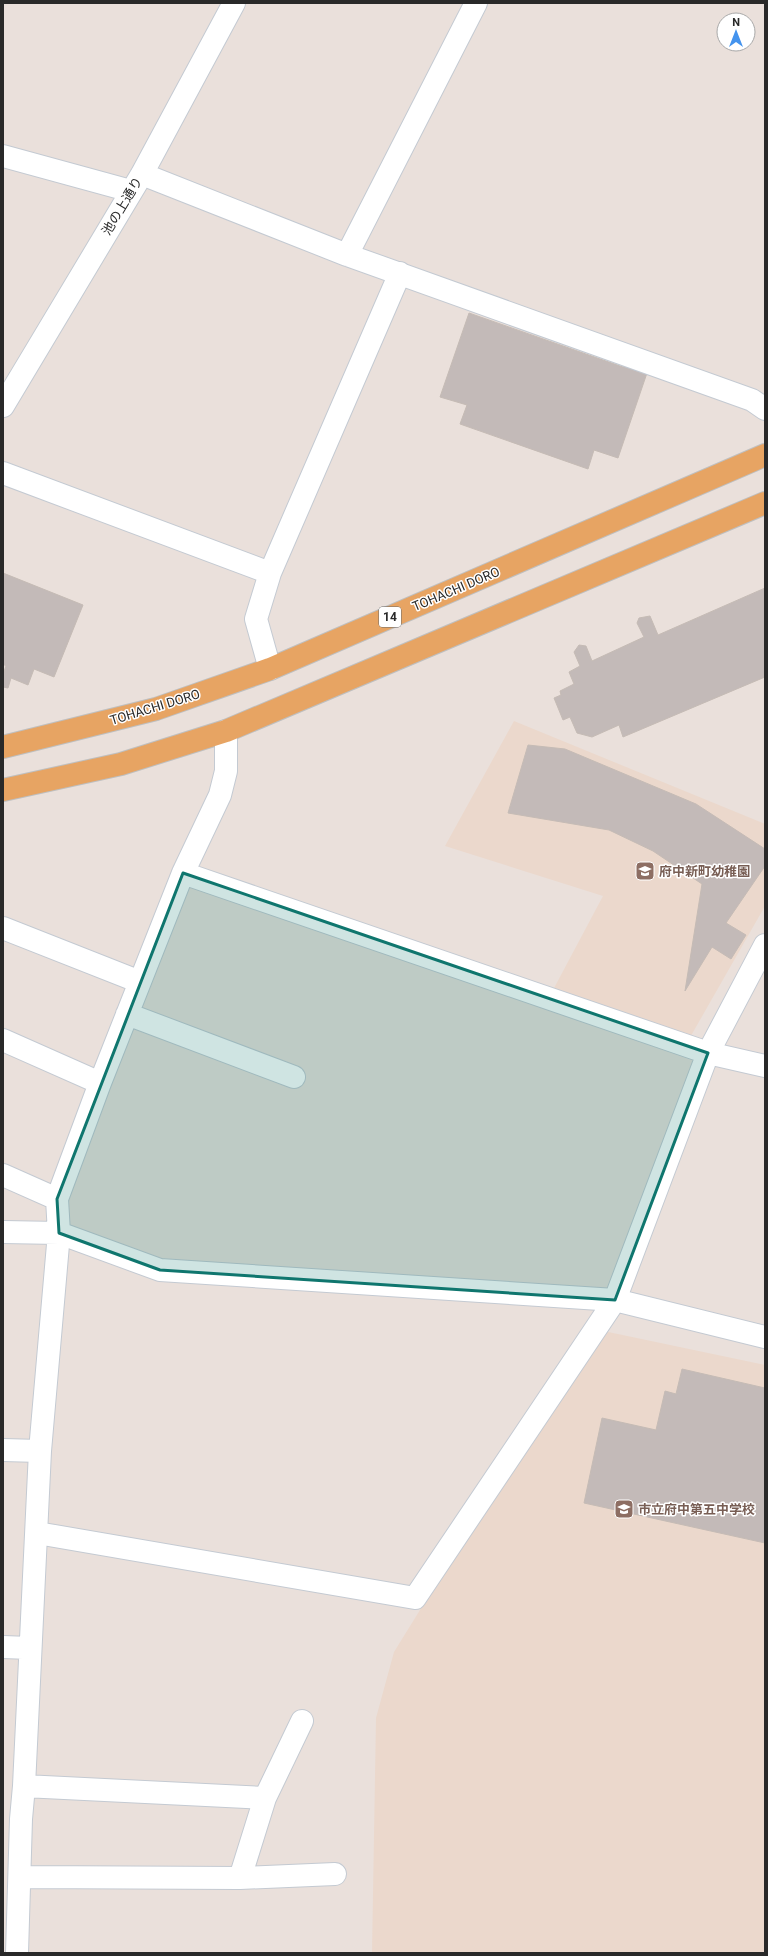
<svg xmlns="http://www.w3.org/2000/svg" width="768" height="1956" viewBox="0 0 768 1956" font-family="Roboto,'Noto Sans JP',sans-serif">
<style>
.education{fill:#ebd8cc}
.building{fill:#c3bab8;stroke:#c5bbb5}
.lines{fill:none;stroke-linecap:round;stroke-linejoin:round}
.minor-casing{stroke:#c4cad2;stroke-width:24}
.major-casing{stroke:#bfbfbf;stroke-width:24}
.minor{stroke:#fff;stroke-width:22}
.major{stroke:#e7a463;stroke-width:22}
.marked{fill:#0f766e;fill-opacity:0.2;stroke:#0f766e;stroke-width:3;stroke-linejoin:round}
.labels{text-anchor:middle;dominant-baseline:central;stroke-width:3;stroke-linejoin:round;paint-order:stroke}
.shield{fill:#fff;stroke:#696969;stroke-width:1}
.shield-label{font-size:12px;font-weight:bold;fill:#292929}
.street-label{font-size:13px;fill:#292929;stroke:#fff}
.education-label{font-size:13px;font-weight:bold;fill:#785e54;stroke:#fff;text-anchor:start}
</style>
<rect width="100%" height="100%" fill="#eae0db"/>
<path class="education" d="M 514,721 L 765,824 L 765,906 L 688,1041 L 553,990 L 603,896 L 445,846 Z
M 594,1329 L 765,1365 L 765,1953 L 372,1953 L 376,1718 L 394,1652 Z"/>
<path class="building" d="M 469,313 L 623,367 L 624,365 L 647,373 L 618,458 L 594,450 L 588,469 L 460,424 L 467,405 L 440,397 Z
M 3,573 L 83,605 L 54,677 L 34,669 L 28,685 L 11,678 L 8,688 L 3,687 L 3,674 L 6,666 L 3,664 Z
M 765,588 L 765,677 L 623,737 L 619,725 L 592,737 L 577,733 L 570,717 L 563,720 L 554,698 L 561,695 L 560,691 L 574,684 L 569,672 L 580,666 L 574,652 L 579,645 L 586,646 L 592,661 L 644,637 L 637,623 L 639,618 L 650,616 L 658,635 Z
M 528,745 L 565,749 L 696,804 L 765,849 L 765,866 L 726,923 L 746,935 L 731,959 L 712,947 L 685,991 L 702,884 L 653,851 L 609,830 L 508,813 Z
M 682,1369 L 765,1388 L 765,1543 L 584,1503 L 602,1418 L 656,1430 L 665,1391 L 676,1394 Z"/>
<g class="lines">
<defs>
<path id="minor" d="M 3,156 L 131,191
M 142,174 L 347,255 L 752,400 L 765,409
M 347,255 L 476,3
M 3,406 L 142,174 L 234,3
M 3,473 L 270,573
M 270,669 L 256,619 L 270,573 L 400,273
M 183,873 L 708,1053 L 765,1066
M 3,928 L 140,982
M 127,1014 L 294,1077
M 3,1040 L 100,1083
M 3,1175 L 57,1199
M 3,1232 L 59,1233 L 160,1270 L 615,1300 L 765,1337
M 3,1450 L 40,1451
M 37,1533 L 415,1598 L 615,1300 L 708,1053 L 765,945
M 3,1647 L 30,1648
M 24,1786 L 265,1798
M 20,1877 L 240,1878 L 335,1874
M 240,1878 L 265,1798 L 302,1721
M 17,1953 L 21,1819 L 24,1786 L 40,1451 L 59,1233 L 57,1199 L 100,1083 L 183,873 L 220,795 L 226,771 L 226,731"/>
<path id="major" d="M 3,747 L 156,709 L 270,669 L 765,455
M 3,790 L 121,764 L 226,731 L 765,503"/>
</defs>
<use href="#minor" class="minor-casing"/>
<use href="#major" class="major-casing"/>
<use href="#minor" class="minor"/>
<use href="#major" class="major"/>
</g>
<path class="marked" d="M 183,873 L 708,1053 L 615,1300 L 160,1270 L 59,1233 L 57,1199 Z"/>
<defs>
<symbol id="school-square" viewBox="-11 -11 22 22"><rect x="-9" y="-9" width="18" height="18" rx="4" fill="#8d6e63" stroke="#fff"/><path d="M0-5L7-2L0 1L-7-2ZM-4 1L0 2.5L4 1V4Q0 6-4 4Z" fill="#fff"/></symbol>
</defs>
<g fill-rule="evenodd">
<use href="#school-square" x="634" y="860" width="22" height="22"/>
<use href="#school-square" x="613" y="1498" width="22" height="22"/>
</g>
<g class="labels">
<rect class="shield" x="379" y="607" width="22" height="20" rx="3"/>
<g class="shield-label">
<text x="390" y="617">14</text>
</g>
<g class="street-label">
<text transform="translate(122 206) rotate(-59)">池の上通り</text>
<text transform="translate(456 589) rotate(-23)">TOHACHI DORO</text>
<text transform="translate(155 707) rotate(-17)">TOHACHI DORO</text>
</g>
<g class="education-label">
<text x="659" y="871">府中新町幼稚園</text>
<text x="638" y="1509">市立府中第五中学校</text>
</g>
</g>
<rect width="768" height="1956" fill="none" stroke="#292929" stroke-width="8"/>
<g transform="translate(736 32)"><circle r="19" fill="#ffffff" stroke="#a9a9a9"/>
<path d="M0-3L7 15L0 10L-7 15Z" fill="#4493ee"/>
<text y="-6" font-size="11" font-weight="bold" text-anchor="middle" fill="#292929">N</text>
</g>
</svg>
